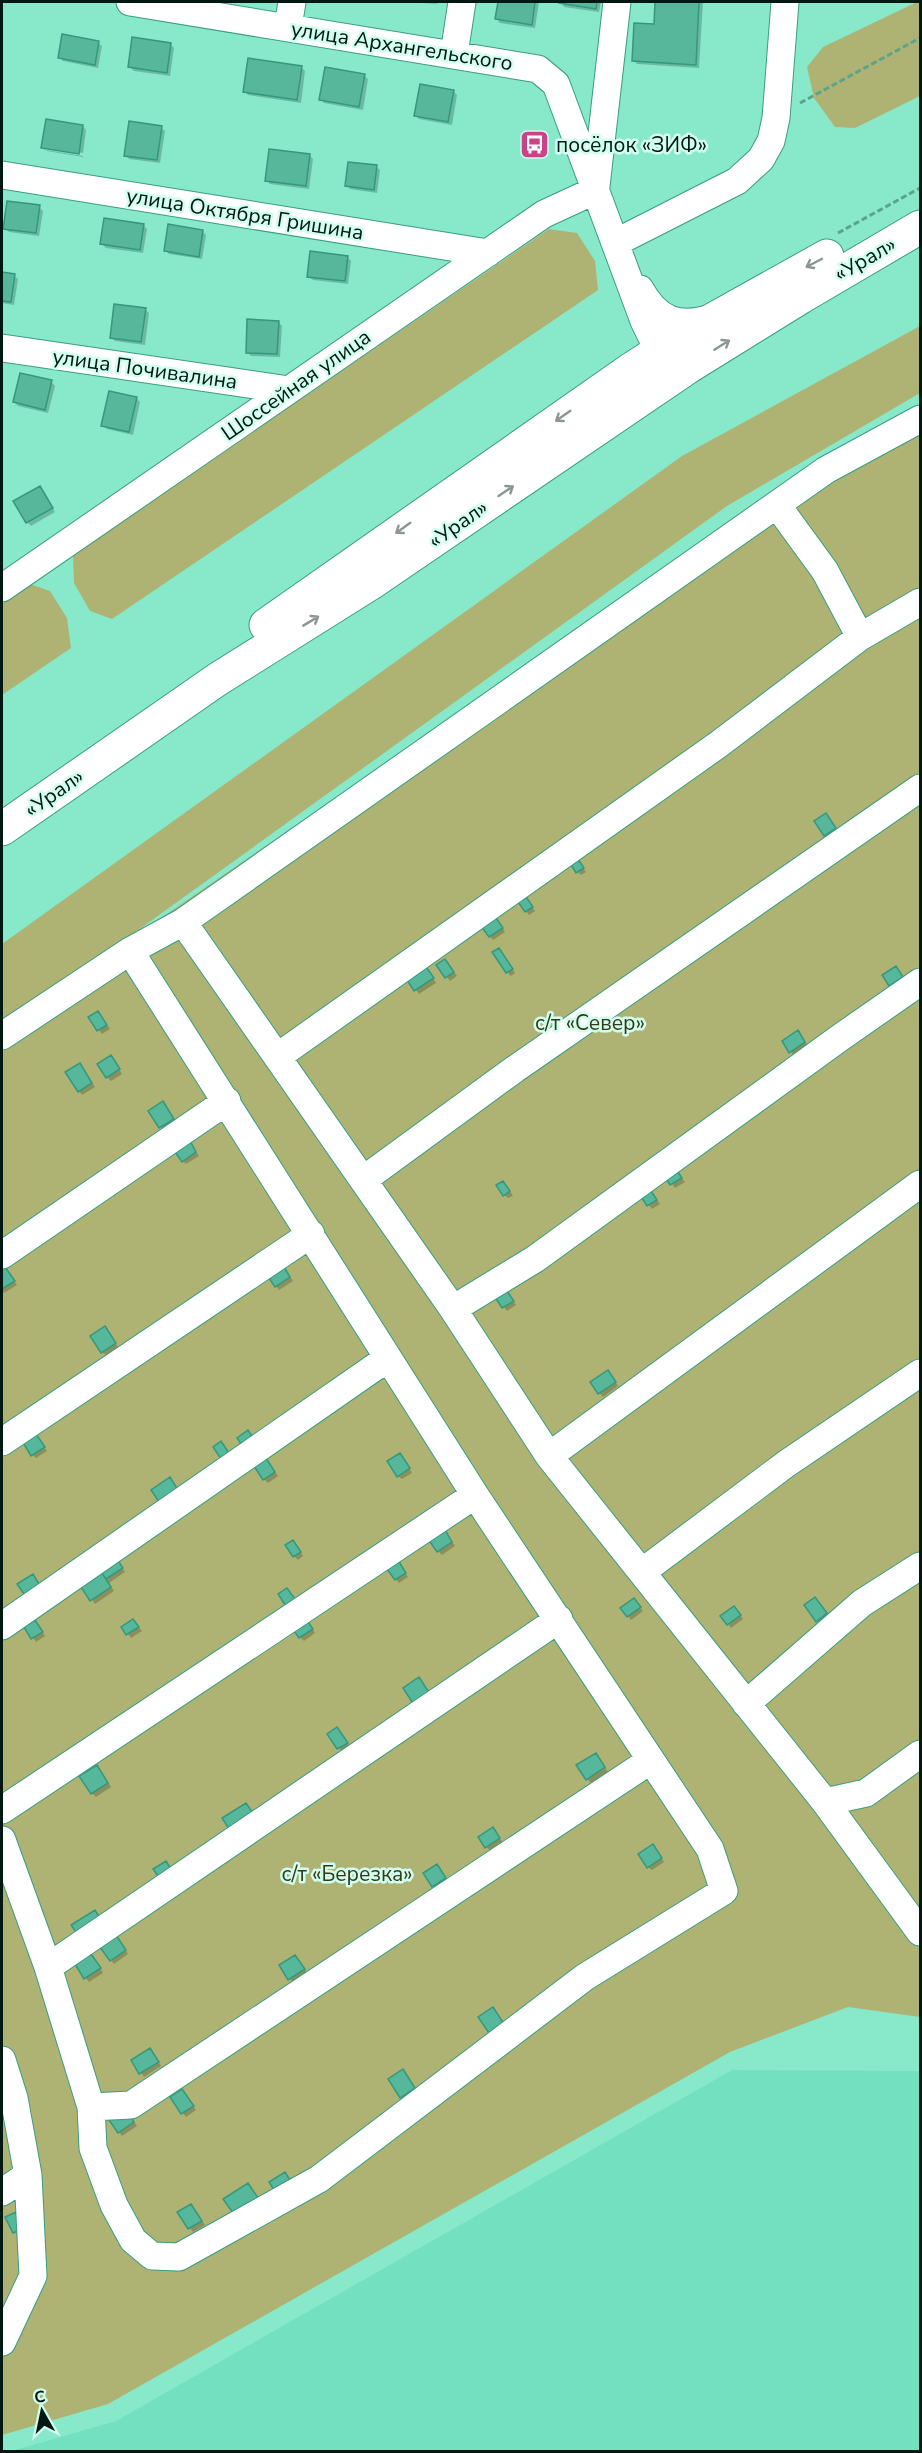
<svg xmlns="http://www.w3.org/2000/svg" width="922" height="2453" viewBox="0 0 922 2453" font-family="'Nunito Sans',sans-serif">
<style>
.built{fill:#73e0c0}
.green{fill:#aeb374}
.shadow{fill:#0003}
.building{fill:#56b79b;stroke:#33987d;stroke-width:1.5}
.lines{fill:none;stroke-linecap:round;stroke-linejoin:round}
.minor-casing{stroke:#399d82;stroke-width:29}
.highway-casing{stroke:#399d82;stroke-width:35}
.path{stroke:#5ba38d;stroke-width:3;stroke-dasharray:6 3;stroke-linecap:butt}
.minor{stroke:#fff;stroke-width:27}
.highway{stroke:#fff;stroke-width:33}
.oneway{stroke:#8c9794}
.labels{text-anchor:middle;dominant-baseline:central;stroke-width:5;stroke-linejoin:round;paint-order:stroke}
.street-label{font-size:21px;fill:#001811;stroke:#d1feef}
.poi-label{font-size:21px;fill:#001811;stroke:#d1feef;text-anchor:start}
.park-label{font-size:21px;fill:#353816;stroke:#d1feef}
</style>
<rect width="100%" height="100%" fill="#88e8ca"/>
<path class="built" d="M 732,2070 L 920,2071 L 920,2451 L 12,2451 L 116,2421 Z"/>
<path class="green" d="M 917,2 L 920,2 L 920,96 L 855,128 L 835,127 L 814,98 L 807,67 L 823,47 Z
M 549,229 L 577,233 L 595,261 L 598,290 L 112,619 L 90,611 L 74,583 L 73,555 Z
M 920,326 L 920,393 L 727,506 L 141,928 L 2,1021 L 2,944 L 682,456 Z
M 920,409 L 920,2017 L 848,2007 L 730,2052 L 108,2404 L 2,2435 L 2,1026 L 135,936 L 819,464 Z
M 30,584 L 50,591 L 67,618 L 71,648 L 2,695 L 2,604 Z"/>
<path class="shadow" d="M 408,2 L 438,2 L 437,4 Z
M 499,2 L 539,2 L 535,28 L 500,23 L 497,19 Z
M 561,2 L 601,2 L 599,12 L 564,7 Z
M 656,2 L 703,2 L 699,68 L 637,64 L 633,60 L 655,26 Z
M 98,43 L 102,46 L 98,68 L 63,61 L 60,58 Z
M 170,44 L 174,48 L 170,76 L 134,71 L 130,67 Z
M 302,68 L 305,71 L 301,103 L 248,95 L 245,91 Z
M 364,76 L 368,79 L 363,110 L 324,103 L 321,99 Z
M 453,91 L 457,95 L 452,125 L 419,119 L 416,115 Z
M 83,126 L 86,130 L 83,153 L 45,147 L 45,150 L 43,148 Z
M 161,128 L 165,131 L 160,163 L 129,159 L 126,155 Z
M 46,150 L 83,156 L 83,157 L 47,151 Z
M 309,155 L 313,159 L 309,189 L 270,184 L 267,180 Z
M 376,167 L 380,170 L 377,193 L 350,189 L 347,185 Z
M 39,207 L 43,211 L 39,236 L 9,232 L 5,228 Z
M 143,225 L 147,229 L 143,253 L 106,248 L 102,244 Z
M 202,231 L 206,235 L 202,259 L 169,254 L 165,250 Z
M 347,257 L 351,261 L 348,284 L 313,280 L 309,276 Z
M 2,274 L 14,276 L 18,279 L 14,305 L 2,303 Z
M 145,309 L 149,313 L 145,345 L 115,341 L 111,337 Z
M 278,322 L 282,326 L 280,357 L 251,356 L 247,352 Z
M 51,382 L 55,386 L 48,413 L 18,406 L 14,402 Z
M 136,398 L 140,402 L 133,435 L 107,429 L 103,425 Z
M 40,488 L 55,512 L 31,526 L 27,522 Z
M 829,819 L 838,832 L 829,838 L 825,835 Z
M 577,859 L 586,872 L 581,875 L 578,872 Z
M 525,897 L 535,911 L 529,915 L 526,911 Z
M 496,918 L 505,932 L 493,940 L 490,936 Z
M 499,949 L 515,973 L 511,976 L 507,972 Z
M 445,960 L 457,976 L 450,981 L 438,965 Z
M 428,970 L 436,983 L 419,994 L 407,978 Z
M 98,1013 L 110,1029 L 102,1034 L 90,1018 Z
M 801,1036 L 808,1046 L 794,1055 L 791,1052 Z
M 114,1061 L 122,1074 L 111,1081 L 107,1077 Z
M 83,1069 L 95,1087 L 82,1095 L 79,1091 Z
M 166,1107 L 177,1123 L 164,1131 L 150,1111 Z
M 192,1145 L 199,1156 L 186,1164 L 183,1161 Z
M 676,1171 L 685,1182 L 675,1188 L 667,1177 Z
M 507,1186 L 513,1196 L 508,1198 L 504,1195 Z
M 653,1194 L 660,1204 L 652,1209 L 642,1195 Z
M 3,1266 L 17,1285 L 4,1293 L 2,1290 Z
M 286,1271 L 293,1281 L 279,1290 L 276,1286 Z
M 507,1292 L 516,1305 L 507,1311 L 504,1307 Z
M 108,1332 L 118,1347 L 106,1355 L 102,1352 Z
M 611,1376 L 618,1386 L 603,1397 L 599,1393 Z
M 34,1433 L 47,1451 L 36,1458 L 33,1455 Z
M 403,1458 L 412,1473 L 402,1479 L 398,1476 Z
M 269,1464 L 278,1476 L 268,1483 L 264,1479 Z
M 447,1534 L 455,1546 L 442,1555 L 438,1551 Z
M 297,1546 L 303,1556 L 298,1560 L 294,1556 Z
M 117,1561 L 125,1572 L 109,1583 L 114,1591 L 95,1604 L 81,1584 Z
M 401,1566 L 408,1577 L 399,1583 L 396,1579 Z
M 819,1602 L 830,1617 L 821,1624 L 817,1621 Z
M 637,1604 L 643,1611 L 631,1620 L 628,1616 Z
M 737,1611 L 743,1619 L 731,1628 L 728,1624 Z
M 133,1621 L 142,1631 L 131,1638 L 123,1627 Z
M 310,1624 L 315,1633 L 304,1641 L 300,1637 Z
M 38,1626 L 45,1636 L 36,1642 L 26,1628 Z
M 341,1733 L 350,1747 L 342,1752 L 329,1734 Z
M 599,1758 L 608,1772 L 591,1783 L 587,1779 Z
M 100,1770 L 111,1787 L 96,1797 L 92,1793 Z
M 496,1833 L 503,1843 L 490,1851 L 487,1847 Z
M 656,1850 L 664,1862 L 652,1870 L 648,1867 Z
M 441,1870 L 449,1882 L 437,1889 L 433,1886 Z
M 119,1940 L 128,1954 L 114,1964 L 111,1960 Z
M 95,1959 L 103,1973 L 89,1982 L 77,1965 Z
M 299,1960 L 307,1973 L 293,1983 L 281,1966 Z
M 153,2053 L 161,2066 L 144,2077 L 133,2061 Z
M 406,2075 L 418,2092 L 405,2101 L 401,2097 Z
M 182,2091 L 196,2110 L 186,2117 L 172,2098 Z
M 129,2115 L 137,2126 L 122,2136 L 119,2132 Z
M 194,2209 L 205,2225 L 193,2232 L 179,2213 Z"/>
<path class="building" d="M 498,2 L 535,2 L 532,25 L 495,19 Z
M 559,2 L 597,2 L 596,9 L 559,3 Z
M 655,2 L 699,2 L 696,65 L 632,61 L 634,23 L 654,24 Z
M 62,34 L 99,41 L 95,65 L 58,58 Z
M 132,37 L 171,43 L 167,73 L 128,67 Z
M 248,58 L 302,66 L 297,100 L 243,92 Z
M 325,67 L 365,74 L 359,107 L 319,100 Z
M 420,84 L 454,90 L 448,122 L 414,116 Z
M 46,119 L 83,125 L 79,154 L 41,148 Z
M 129,121 L 162,126 L 157,160 L 124,156 Z
M 269,149 L 310,154 L 306,186 L 265,181 Z
M 348,162 L 377,165 L 374,190 L 345,186 Z
M 7,201 L 40,205 L 36,233 L 3,229 Z
M 104,218 L 144,224 L 140,250 L 100,244 Z
M 168,224 L 203,230 L 199,257 L 164,251 Z
M 310,251 L 348,256 L 345,281 L 307,277 Z
M 2,272 L 15,274 L 11,302 L 2,301 Z
M 114,304 L 146,308 L 141,342 L 110,338 Z
M 247,319 L 279,321 L 277,354 L 246,353 Z
M 20,373 L 52,380 L 45,410 L 13,402 Z
M 109,391 L 137,397 L 129,432 L 101,426 Z
M 40,486 L 53,508 L 26,523 L 13,501 Z
M 826,813 L 836,828 L 824,836 L 814,821 Z
M 574,853 L 584,868 L 576,873 L 567,858 Z
M 522,891 L 533,907 L 525,912 L 514,896 Z
M 492,912 L 503,928 L 489,937 L 478,922 Z
M 499,948 L 513,969 L 506,973 L 492,952 Z
M 445,959 L 454,972 L 445,978 L 436,965 Z
M 424,964 L 434,978 L 414,991 L 405,977 Z
M 896,966 L 903,977 L 889,986 L 882,975 Z
M 98,1011 L 107,1025 L 97,1031 L 88,1017 Z
M 798,1030 L 805,1042 L 789,1053 L 782,1041 Z
M 111,1055 L 120,1069 L 106,1078 L 97,1064 Z
M 80,1063 L 92,1083 L 78,1092 L 65,1072 Z
M 163,1101 L 174,1119 L 159,1128 L 148,1111 Z
M 189,1139 L 196,1152 L 182,1162 L 173,1149 Z
M 676,1169 L 682,1178 L 670,1185 L 665,1177 Z
M 503,1181 L 510,1191 L 503,1196 L 496,1185 Z
M 649,1188 L 657,1200 L 647,1206 L 640,1195 Z
M 3,1264 L 15,1281 L 2,1289 L 2,1265 Z
M 283,1265 L 290,1277 L 275,1287 L 267,1275 Z
M 504,1287 L 514,1301 L 502,1308 L 493,1294 Z
M 105,1326 L 116,1343 L 101,1353 L 90,1336 Z
M 608,1370 L 616,1382 L 598,1394 L 590,1382 Z
M 248,1430 L 256,1442 L 245,1450 L 237,1438 Z
M 34,1431 L 45,1447 L 31,1456 L 21,1439 Z
M 221,1441 L 229,1453 L 221,1459 L 213,1447 Z
M 400,1453 L 410,1468 L 397,1477 L 387,1461 Z
M 266,1458 L 275,1472 L 263,1480 L 254,1466 Z
M 170,1477 L 178,1490 L 159,1502 L 151,1490 Z
M 444,1528 L 452,1542 L 437,1552 L 428,1539 Z
M 293,1540 L 301,1552 L 293,1557 L 285,1545 Z
M 117,1559 L 123,1568 L 106,1579 L 100,1570 Z
M 398,1560 L 406,1573 L 395,1580 L 386,1568 Z
M 100,1570 L 111,1587 L 90,1601 L 79,1584 Z
M 33,1574 L 39,1584 L 24,1594 L 17,1584 Z
M 287,1588 L 299,1605 L 289,1611 L 278,1594 Z
M 815,1597 L 827,1613 L 816,1622 L 804,1605 Z
M 634,1598 L 641,1607 L 627,1617 L 620,1608 Z
M 734,1606 L 741,1615 L 727,1625 L 720,1616 Z
M 133,1619 L 139,1627 L 126,1635 L 121,1627 Z
M 306,1619 L 313,1629 L 299,1638 L 292,1628 Z
M 35,1620 L 43,1632 L 31,1639 L 24,1627 Z
M 419,1677 L 430,1694 L 414,1705 L 403,1688 Z
M 337,1727 L 348,1743 L 337,1749 L 327,1734 Z
M 596,1753 L 605,1767 L 586,1780 L 576,1765 Z
M 97,1765 L 108,1783 L 91,1794 L 79,1776 Z
M 246,1803 L 255,1816 L 231,1832 L 222,1818 Z
M 493,1827 L 500,1838 L 485,1848 L 478,1837 Z
M 653,1844 L 662,1858 L 647,1868 L 638,1854 Z
M 166,1861 L 174,1874 L 162,1882 L 153,1869 Z
M 437,1864 L 446,1878 L 432,1887 L 423,1873 Z
M 95,1910 L 101,1920 L 78,1935 L 71,1925 Z
M 116,1935 L 126,1950 L 110,1961 L 99,1946 Z
M 91,1954 L 101,1968 L 84,1979 L 75,1964 Z
M 295,1955 L 305,1969 L 288,1980 L 279,1965 Z
M 493,2007 L 504,2024 L 489,2033 L 478,2017 Z
M 150,2048 L 159,2062 L 139,2074 L 131,2060 Z
M 403,2069 L 415,2088 L 400,2098 L 388,2079 Z
M 182,2089 L 194,2106 L 181,2114 L 170,2097 Z
M 126,2109 L 134,2122 L 118,2133 L 109,2120 Z
M 285,2172 L 290,2180 L 274,2190 L 269,2182 Z
M 248,2183 L 262,2204 L 238,2220 L 223,2199 Z
M 191,2204 L 202,2221 L 188,2229 L 177,2212 Z
M 16,2212 L 23,2229 L 13,2233 L 5,2217 Z"/>
<g class="lines">
<defs>
<path id="minor" d="M 130,2 L 538,69 L 556,84 L 644,321 L 667,368
M 288,27 L 292,2
M 454,54 L 462,2
M 2,175 L 488,253
M 596,186 L 617,2
M 615,243 L 737,181 L 761,159 L 771,141 L 776,118 L 785,2
M 640,289 C 658,321 678,328 712,318
M 2,348 L 289,390
M 777,505 L 825,571 L 860,637
M 2,588 L 544,214 L 596,190
M 183,922 L 453,1309 L 549,1456 L 825,1802 L 920,1932
M 2,1036 L 130,951 L 183,922 L 826,470 L 920,419
M 277,1057 L 719,744 L 860,637 L 920,602
M 363,1180 L 515,1069 L 920,788
M 2,1255 L 227,1101
M 453,1309 L 535,1259 L 841,1037 L 920,982
M 2,1442 L 311,1234
M 549,1456 L 920,1184
M 642,1572 L 786,1464 L 920,1373
M 2,1626 L 388,1358
M 746,1704 L 862,1603 L 920,1566
M 825,1802 L 866,1793 L 920,1754
M 2,1810 L 475,1495
M 2,1840 L 48,1967 L 91,2107 L 93,2148 L 114,2205 L 133,2240 L 152,2256 L 179,2257 L 319,2179 L 585,1977 L 724,1891 L 710,1849 L 475,1495 L 130,951
M 48,1967 L 559,1619
M 2,2060 L 14,2098 L 28,2175 L 33,2276 L 2,2342
M 91,2107 L 131,2105 L 651,1760
M 2,2192 L 28,2175"/>
<path id="highway" d="M 266,625 L 630,370 L 680,338 L 827,256
M 2,829 L 218,679 L 371,583 L 688,367 L 801,297 L 920,227"/>
</defs>
<use href="#minor" class="minor-casing"/>
<use href="#highway" class="highway-casing"/>
<path class="path" d="M 800,103 L 920,38
M 838,233 L 920,188"/>
<use href="#minor" class="minor"/>
<use href="#highway" class="highway"/>
</g>
<defs><path id="oneway-shaft" d="M-6 0H5M1.5-3L5.5 0L1.5 3" fill="none" stroke-width="1.6" stroke-linecap="round" stroke-linejoin="round" transform="scale(1.5)"/></defs>
<g class="oneway">
<use href="#oneway-shaft" transform="translate(814 263) rotate(152)"/>
<use href="#oneway-shaft" transform="translate(722 345) rotate(-32)"/>
<use href="#oneway-shaft" transform="translate(563 416) rotate(145)"/>
<use href="#oneway-shaft" transform="translate(506 491) rotate(-34)"/>
<use href="#oneway-shaft" transform="translate(403 528) rotate(144)"/>
<use href="#oneway-shaft" transform="translate(311 621) rotate(-31)"/>
</g>
<defs>
<symbol id="bus-square" viewBox="-11 -11 22 22"><rect x="-9" y="-9" width="18" height="18" rx="4" fill="#c84388" stroke="#d1feef"/><path d="M-5-6H5V4H4V6H2V4H-2V6H-4V4H-5ZM-3.5-4V0h7V-4ZM-3.5 1.2v1.5H-2V1.2ZM2 1.2v1.5H3.5V1.2Z" fill="#fff"/></symbol>
</defs>
<g fill-rule="evenodd">
<use href="#bus-square" x="518" y="128" width="33" height="33"/>
</g>
<g class="labels">
<g class="street-label">
<text transform="translate(402 46) rotate(9)">улица Архангельского</text>
<text transform="translate(245 214) rotate(9)">улица Октября Гришина</text>
<text transform="translate(865 259) rotate(-30)">«Урал»</text>
<text transform="translate(145 369) rotate(8)">улица Почивалина</text>
<text transform="translate(296 385) rotate(-35)">Шоссейная улица</text>
<text transform="translate(458 524) rotate(-35)">«Урал»</text>
<text transform="translate(54 793) rotate(-35)">«Урал»</text>
</g>
<g class="poi-label">
<text x="556" y="145">посёлок «ЗИФ»</text>
</g>
<g class="park-label">
<text x="590" y="1023">с/т «Север»</text>
<text x="347" y="1874">с/т «Березка»</text>
</g>
</g>
<rect width="922" height="2453" fill="none" stroke="#001811" stroke-width="6"/>
<g transform="translate(42 2411) rotate(351)" stroke="#d1feef" stroke-width="4.5" paint-order="stroke">
<path d="M0-4.5L10 22L0 15L-10 22Z" fill="#001811"/>
<text y="-9" font-size="16" font-weight="bold" text-anchor="middle" fill="#001811">С</text>
</g>
</svg>
